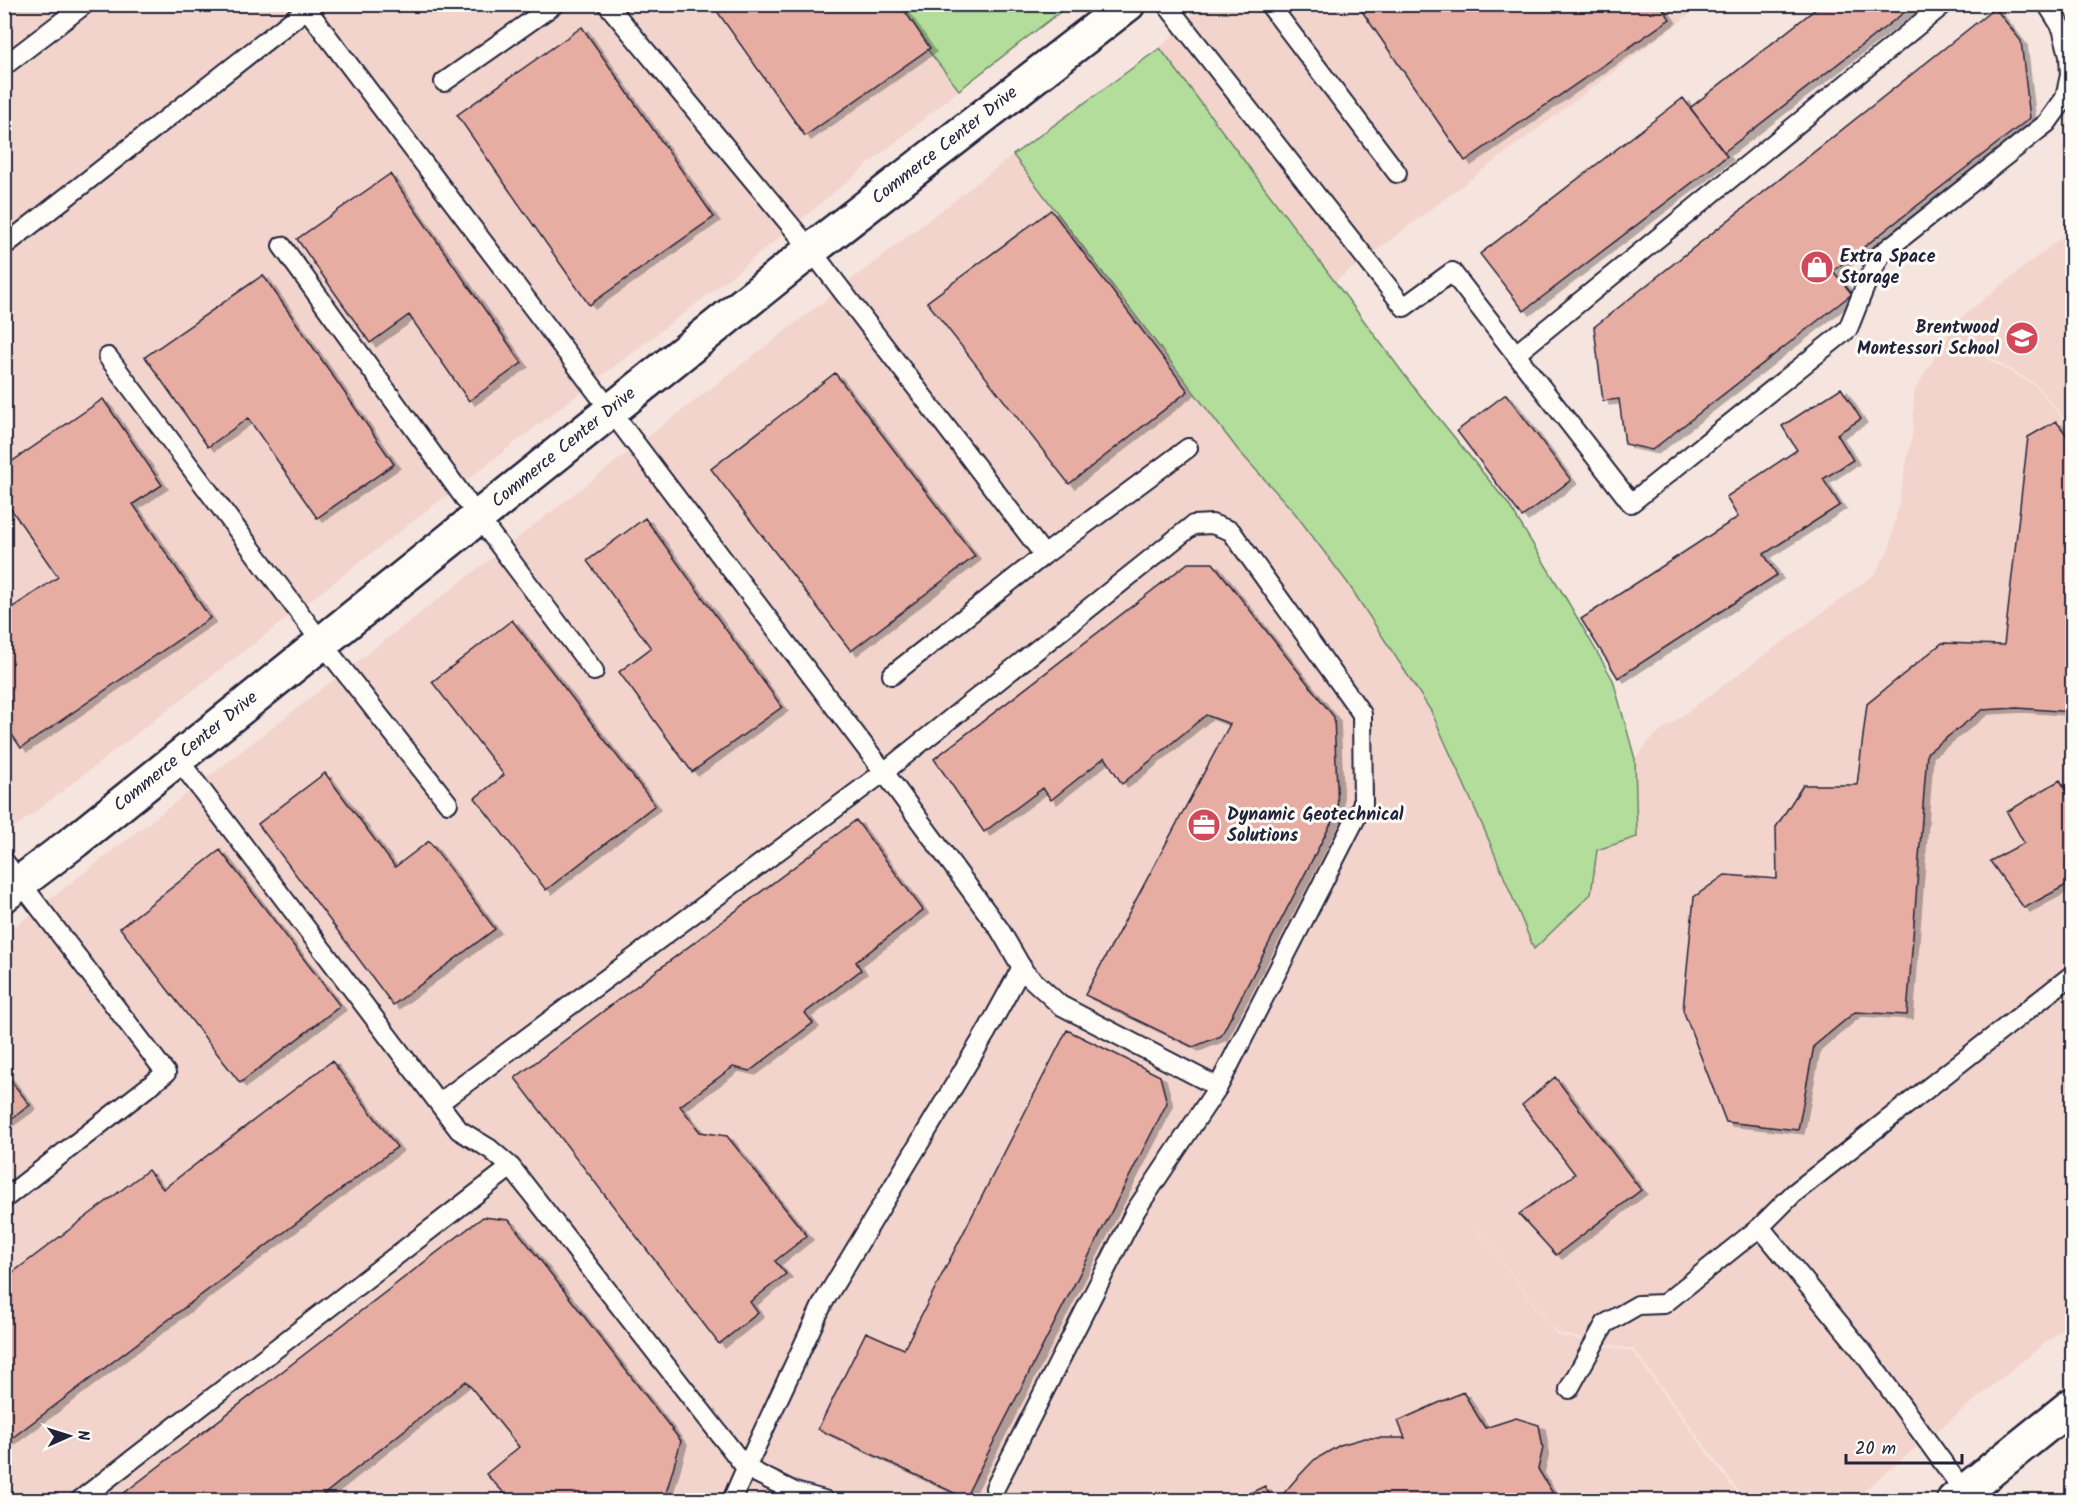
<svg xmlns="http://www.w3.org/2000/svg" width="2077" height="1505" viewBox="0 0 2077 1505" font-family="Kalam,sans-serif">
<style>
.built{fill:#f2d4cc}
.green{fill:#b3dd9a;stroke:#6a806a;stroke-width:1.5}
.building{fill:#e7ada2;stroke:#22223b;stroke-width:1.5;filter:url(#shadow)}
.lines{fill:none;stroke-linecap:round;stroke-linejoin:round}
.lane-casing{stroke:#22223b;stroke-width:22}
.secondary-casing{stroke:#22223b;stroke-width:38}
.lane{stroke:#fdfcf7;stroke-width:18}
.secondary{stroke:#fdfcf7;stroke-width:33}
.labels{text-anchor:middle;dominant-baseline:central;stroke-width:6;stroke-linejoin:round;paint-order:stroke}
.street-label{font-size:18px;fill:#22223b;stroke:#fdfcf7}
.poi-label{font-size:18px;font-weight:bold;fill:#22223b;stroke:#fdfcf7;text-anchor:start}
</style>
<defs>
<filter id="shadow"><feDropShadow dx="6" dy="4" stdDeviation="0" flood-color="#0004"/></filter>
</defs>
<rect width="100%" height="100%" fill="#f6e4de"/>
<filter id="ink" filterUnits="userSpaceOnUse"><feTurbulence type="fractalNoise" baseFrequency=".0167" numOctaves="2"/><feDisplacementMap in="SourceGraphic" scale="12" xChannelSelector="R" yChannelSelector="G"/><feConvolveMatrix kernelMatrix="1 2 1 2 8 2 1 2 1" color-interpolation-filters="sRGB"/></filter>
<g filter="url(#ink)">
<path class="built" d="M 4,5 L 893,5 L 959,90 L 728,279 L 5,835 Z
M 1202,5 L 1702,5 L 1334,282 L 1160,48 Z
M 1013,155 L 1238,450 L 1294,512 L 1347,582 L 1431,711 L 1485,831 L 1534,948 L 1591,894 L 1597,850 L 1637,837 L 1635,759 L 1652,738 L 1875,574 L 1890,547 L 1913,431 L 1914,391 L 1957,321 L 2072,229 L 2072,427 L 2037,385 L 1987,356 L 1968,336 L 1987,359 L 2036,386 L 2072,430 L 2072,1321 L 1852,1500 L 1745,1500 L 1634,1350 L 1557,1333 L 1465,1213 L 1557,1335 L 1633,1352 L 1742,1500 L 5,1500 L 5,934 Z"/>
<path class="green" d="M 893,5 L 1069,5 L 959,90 Z
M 1160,48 L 1412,385 L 1509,505 L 1568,602 L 1613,680 L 1635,759 L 1637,837 L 1597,850 L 1591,894 L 1534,949 L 1485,831 L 1431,711 L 1347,582 L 1294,512 L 1238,450 L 1013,155 Z"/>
<path class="building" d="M 712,4 L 900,4 L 930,48 L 805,136 Z
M 1357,4 L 1660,4 L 1670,19 L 1465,161 Z
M 1822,4 L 1915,4 L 1724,152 L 1690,108 Z
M 1995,8 L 2021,41 L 2030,118 L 1833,271 L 1852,294 L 1652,450 L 1625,444 L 1619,399 L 1603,401 L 1594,327 Z
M 582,27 L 714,217 L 589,305 L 457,115 Z
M 1683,98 L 1727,156 L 1524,311 L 1480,254 Z
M 390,174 L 522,363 L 469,401 L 409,315 L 370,343 L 297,239 Z
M 1051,210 L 1188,391 L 1069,484 L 927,302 Z
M 263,275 L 394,464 L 317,518 L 248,418 L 208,447 L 145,357 Z
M 835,373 L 975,556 L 851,651 L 711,469 Z
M 1841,388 L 1861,419 L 1837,434 L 1853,460 L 1823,479 L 1840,505 L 1764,554 L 1777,575 L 1618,678 L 1581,619 L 1738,517 L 1726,497 L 1797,450 L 1782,426 Z
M 1506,394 L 1571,480 L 1522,517 L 1457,431 Z
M 103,399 L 162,485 L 133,504 L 210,618 L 21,748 L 4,723 L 4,613 L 58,577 L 4,499 L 4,467 Z
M 2056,421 L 2072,442 L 2072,712 L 2017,708 L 1982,710 L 1927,753 L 1907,1015 L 1855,1012 L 1814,1046 L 1798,1130 L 1726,1122 L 1683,1010 L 1694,897 L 1725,875 L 1777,879 L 1776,827 L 1803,785 L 1857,785 L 1867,704 L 1942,643 L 2004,645 L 2028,437 Z
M 645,518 L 782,707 L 692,772 L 619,672 L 651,648 L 587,561 Z
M 1188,563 L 1213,563 L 1334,717 L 1338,810 L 1221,1036 L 1193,1047 L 1085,995 L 1230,724 L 1206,715 L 1122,784 L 1105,757 L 1051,800 L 1043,788 L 984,832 L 934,759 Z
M 512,620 L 655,805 L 546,890 L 475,798 L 504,775 L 432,682 Z
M 325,773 L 395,867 L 429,841 L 495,929 L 393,1005 L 258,824 Z
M 2060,780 L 2072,800 L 2072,882 L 2024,908 L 1990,861 L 2024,843 L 2007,812 Z
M 856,820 L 923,910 L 856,962 L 861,970 L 805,1013 L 813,1023 L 750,1071 L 733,1067 L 680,1106 L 700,1132 L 727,1136 L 807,1236 L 775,1261 L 786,1274 L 750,1302 L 758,1313 L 719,1344 L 515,1078 Z
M 220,850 L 340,1006 L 240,1083 L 120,928 Z
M 1067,1030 L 1160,1076 L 1167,1103 L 965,1498 L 818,1429 L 866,1332 L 904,1349 Z
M 332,1061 L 397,1147 L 4,1444 L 4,1279 L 148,1170 L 163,1189 Z
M 4,1072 L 30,1105 L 4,1124 Z
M 1555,1077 L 1641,1190 L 1556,1255 L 1519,1214 L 1575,1174 L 1522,1105 Z
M 483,1217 L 509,1220 L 681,1441 L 664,1500 L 496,1500 L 504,1493 L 486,1474 L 519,1447 L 466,1381 L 317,1500 L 115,1500 Z
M 1463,1392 L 1485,1428 L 1516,1418 L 1539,1425 L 1543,1448 L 1538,1469 L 1557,1500 L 1278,1500 L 1296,1479 L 1314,1460 L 1340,1445 L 1365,1438 L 1405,1438 L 1398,1421 Z
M 1265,1486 L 1272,1500 L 1235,1500 Z"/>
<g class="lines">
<defs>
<path id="lane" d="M 303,4 L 884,772 L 1000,930 L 1025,973 L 1060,1005 L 1218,1087
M 607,4 L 811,250 L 1044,555
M 1166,4 L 1404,307 L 1452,272 L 1631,503 L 1848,329 L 1868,279 L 1881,254 L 2047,123 L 2065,98 L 2070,75 L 2069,55 L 2062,28 L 2047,4
M 1269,4 L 1397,173
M 4,66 L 85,4
M 444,82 L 555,4
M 4,246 L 313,4
M 282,246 L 478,517 L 594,671
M 1516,354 L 1944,4
M 108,357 L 322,643 L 448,803
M 892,675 L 1044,555 L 1188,448
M 178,759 L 459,1130 L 490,1149 L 511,1167
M 4,861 L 166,1073 L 4,1199
M 439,1103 L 884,772 L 1193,525 L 1212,524 L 1231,531 L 1362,714 L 1363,804 L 1218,1087 L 1136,1210 L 995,1488
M 1760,1227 L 1793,1194 L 2072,975
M 1569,1389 L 1605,1324 L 1638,1305 L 1664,1304 L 1760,1227 L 1862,1351 L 1968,1497
M 80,1500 L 511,1167 L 746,1468 L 732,1500
M 824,1500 L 795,1492 L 746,1468 L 823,1303 L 987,1031 L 1022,967"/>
<path id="secondary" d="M 4,895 L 75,841 L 811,250 L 1128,4
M 1954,1500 L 2072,1405"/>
</defs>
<use href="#lane" class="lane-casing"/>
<use href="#secondary" class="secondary-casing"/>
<use href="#lane" class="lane"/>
<use href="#secondary" class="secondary"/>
</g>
</g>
<defs>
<symbol id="shop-disc" viewBox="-11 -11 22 22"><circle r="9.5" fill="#d1495b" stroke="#fdfcf7"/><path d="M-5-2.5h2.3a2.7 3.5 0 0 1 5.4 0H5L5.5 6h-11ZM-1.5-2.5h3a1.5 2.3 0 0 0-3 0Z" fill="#fff"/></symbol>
<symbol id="school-disc" viewBox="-11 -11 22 22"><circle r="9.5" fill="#d1495b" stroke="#fdfcf7"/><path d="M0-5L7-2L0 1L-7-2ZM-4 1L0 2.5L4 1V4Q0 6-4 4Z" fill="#fff"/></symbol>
<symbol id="office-disc" viewBox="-11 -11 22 22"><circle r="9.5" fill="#d1495b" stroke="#fdfcf7"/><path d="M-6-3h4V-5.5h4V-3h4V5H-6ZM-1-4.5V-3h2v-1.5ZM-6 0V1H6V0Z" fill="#fff"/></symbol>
</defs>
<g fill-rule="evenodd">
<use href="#shop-disc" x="1798" y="248" width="38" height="38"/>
<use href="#school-disc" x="2003" y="319" width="38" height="38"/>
<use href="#office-disc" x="1185" y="806" width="38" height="38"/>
</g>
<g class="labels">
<g class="street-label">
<text transform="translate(945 146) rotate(-38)">Commerce Center Drive</text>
<text transform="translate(564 448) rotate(-39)">Commerce Center Drive</text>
<text transform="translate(186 752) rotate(-39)">Commerce Center Drive</text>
</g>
<g class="poi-label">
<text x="1840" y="257">Extra Space<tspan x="1840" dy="21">Storage</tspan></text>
<text x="1999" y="328" text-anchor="end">Brentwood<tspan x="1999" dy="21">Montessori School</tspan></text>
<text x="1227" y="815">Dynamic Geotechnical<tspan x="1227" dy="21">Solutions</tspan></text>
</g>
</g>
<rect width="2077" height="1505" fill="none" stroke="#fdfcf7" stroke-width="24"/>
<rect x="12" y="12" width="2053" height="1481" fill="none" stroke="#22223b" stroke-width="2" filter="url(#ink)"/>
<g transform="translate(69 1436) rotate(87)" stroke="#fdfcf7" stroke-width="4.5" paint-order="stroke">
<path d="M0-4.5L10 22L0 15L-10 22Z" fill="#22223b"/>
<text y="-9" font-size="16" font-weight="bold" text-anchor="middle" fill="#22223b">N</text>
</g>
<path d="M1846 1454v9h116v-9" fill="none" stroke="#22223b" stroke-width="3"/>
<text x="1855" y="1454" font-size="18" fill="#22223b" stroke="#fdfcf7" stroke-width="4.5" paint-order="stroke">20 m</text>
</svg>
